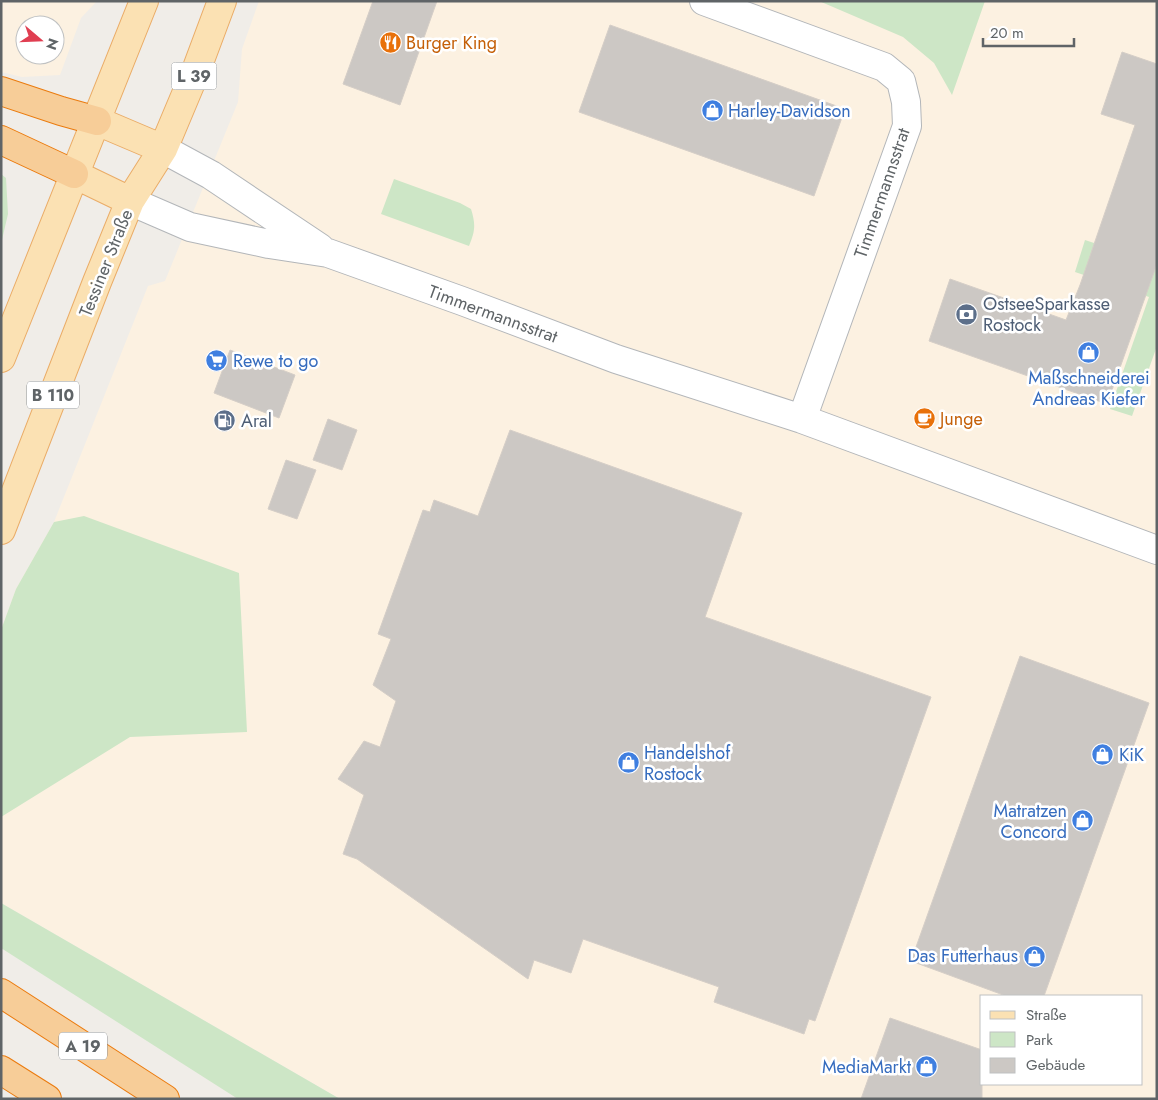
<svg xmlns="http://www.w3.org/2000/svg" width="1158" height="1100" viewBox="0 0 1158 1100" font-family="Jost,sans-serif">
<style>
.commercial{fill:#fcf1e1;fill-rule:evenodd}
.green{fill:#cde6c6}
.building{fill:#ccc8c4;stroke:#d5cec7}
.lines{fill:none;stroke-linecap:round;stroke-linejoin:round}
.minor-casing{stroke:#b3b6b9;stroke-width:30}
.major-casing{stroke:#eaac67;stroke-width:30}
.highway-casing{stroke:#eb7b0e;stroke-width:30}
.minor{stroke:#fff;stroke-width:28}
.major{stroke:#fbe1b3;stroke-width:28}
.highway{stroke:#f7cd98;stroke-width:28}
.labels{text-anchor:middle;dominant-baseline:central;stroke-width:5;stroke-linejoin:round;paint-order:stroke}
.shield{fill:#fff;stroke:#8f9295;stroke-width:1}
.shield-label{font-size:16px;font-weight:bold;fill:#5f6467}
.food-label{font-size:18px;fill:#c56008;stroke:#fff;text-anchor:start}
.shop-label{font-size:18px;fill:#366cbe;stroke:#fff;text-anchor:start}
.street-label{font-size:18px;fill:#5f6467;stroke:#fff}
.service-label{font-size:18px;fill:#4e5e75;stroke:#fff;text-anchor:start}
</style>
<rect width="100%" height="100%" fill="#f0ede8"/>
<path class="commercial" d="M 1,1 L 97,1 L 81,18 L 60,75 L 22,77 L 1,72 ZM 25,25 L 55,25 L 55,55 L 25,55 Z
M 259,1 L 1157,1 L 1157,1099 L 340,1099 L 1,903 L 1,630 L 16,589 L 54,522 L 148,286 L 165,281 L 238,102 L 242,49 ZM 982,996 L 1142,996 L 1142,1084 L 982,1084 Z"/>
<path class="green" d="M 819,1 L 985,1 L 952,95 L 934,63 L 903,37 Z
M 1,174 L 6,178 L 8,214 L 1,244 Z
M 394,179 L 460,203 L 471,209 C 476,225 475,231 469,246 L 381,214 Z
M 1085,240 L 1157,264 L 1157,346 L 1132,416 L 1110,409 L 1149,297 L 1075,272 Z
M 84,516 L 239,573 L 247,732 L 130,737 L 1,817 L 1,630 L 16,589 L 54,522 Z
M 1,903 L 340,1099 L 238,1099 L 1,948 Z"/>
<path class="building" d="M 373,1 L 437,1 L 400,105 L 343,84 Z
M 610,25 L 845,109 L 814,196 L 579,112 Z
M 1122,52 L 1157,64 L 1157,264 L 1107,404 L 929,341 L 950,279 L 1066,320 L 1080,285 L 1135,125 L 1101,114 Z
M 230,350 L 295,375 L 279,418 L 214,393 Z
M 328,419 L 357,430 L 342,470 L 313,460 Z
M 510,430 L 742,513 L 705,617 L 931,697 L 815,1021 L 809,1019 L 804,1034 L 714,1002 L 719,987 L 583,939 L 571,973 L 534,960 L 528,979 L 357,859 L 343,854 L 364,795 L 338,779 L 364,741 L 380,747 L 396,701 L 373,685 L 391,639 L 378,634 L 423,510 L 430,512 L 434,500 L 478,516 Z
M 286,460 L 316,470 L 297,519 L 268,509 Z
M 1020,656 L 1149,703 L 1044,996 L 1006,996 L 911,961 Z
M 890,1018 L 982,1050 L 982,1099 L 861,1099 Z"/>
<g class="lines">
<defs>
<path id="minor" d="M 704,1 L 884,67 L 901,81 L 906,102 L 907,126 L 802,419
M 163,149 L 211,175 L 320,248
M 130,201 L 190,227 L 269,244 L 328,253 L 462,301 L 616,359 L 802,419 L 1157,550"/>
<path id="major" d="M 97,121 L 163,149
M 74,174 L 130,201
M 1,358 L 144,1
M 1,530 L 97,282 L 130,201 L 163,149 L 197,68 L 222,1"/>
<path id="highway" d="M 1,91 L 61,111 L 97,121
M 1,140 L 74,174
M 1,993 L 165,1099
M 1,1070 L 47,1099"/>
</defs>
<use href="#minor" class="minor-casing"/>
<use href="#major" class="major-casing"/>
<use href="#highway" class="highway-casing"/>
<use href="#minor" class="minor"/>
<use href="#major" class="major"/>
<use href="#highway" class="highway"/>
</g>
<defs>
<symbol id="restaurant-disc" viewBox="-11 -11 22 22"><circle r="9.5" fill="#e8710a" stroke="#fff"/><path d="M-5-6h1v4h1v-4h1v4h1v-4h1v5L-1.5 .5V6h-2V.5L-5-1ZM5-6V6H3V1.5H1.5Q1.5-4 5-6Z" fill="#fff"/></symbol>
<symbol id="shop-disc" viewBox="-11 -11 22 22"><circle r="9.5" fill="#3f7fe0" stroke="#fff"/><path d="M-5-2.5h2.3a2.7 3.5 0 0 1 5.4 0H5L5.5 6h-11ZM-1.5-2.5h3a1.5 2.3 0 0 0-3 0Z" fill="#fff"/></symbol>
<symbol id="bank-disc" viewBox="-11 -11 22 22"><circle r="9.5" fill="#5c6f8a" stroke="#fff"/><path d="M-6-4H6V4H-6ZM0-2.3a2.3 2.3 0 1 0 0 4.6a2.3 2.3 0 1 0 0-4.6Z" fill="#fff"/></symbol>
<symbol id="supermarket-disc" viewBox="-11 -11 22 22"><circle r="9.5" fill="#3f7fe0" stroke="#fff"/><path d="M-6-5.5h2.5l.6 2H6L4.5 2H-2.5L-4.4-4H-6ZM-1.5 3.2a1.3 1.3 0 1 0 .1 0ZM3 3.2a1.3 1.3 0 1 0 .1 0Z" fill="#fff"/></symbol>
<symbol id="cafe-disc" viewBox="-11 -11 22 22"><circle r="9.5" fill="#e8710a" stroke="#fff"/><path d="M-5.5-4.5H6V0H3Q3 3.5 0 3.5H-2.5Q-5.5 3.5-5.5 0ZM3-3.2v2h1.7v-2ZM-6 4.5H4V6H-6Z" fill="#fff"/></symbol>
<symbol id="fuel-disc" viewBox="-11 -11 22 22"><circle r="9.5" fill="#5c6f8a" stroke="#fff"/><path d="M-5.5-6h7V0h2V4h1.3V-2.5L3-4.5l.8-.8L6-3V5H2.5V1h-1V6h-7ZM-4.2-4.7v3.2H.2V-4.7Z" fill="#fff"/></symbol>
</defs>
<g fill-rule="evenodd">
<use href="#restaurant-disc" x="378" y="30" width="25" height="25"/>
<use href="#shop-disc" x="700" y="98" width="25" height="25"/>
<use href="#bank-disc" x="954" y="302" width="25" height="25"/>
<use href="#shop-disc" x="1076" y="340" width="25" height="25"/>
<use href="#supermarket-disc" x="204" y="348" width="25" height="25"/>
<use href="#cafe-disc" x="912" y="406" width="25" height="25"/>
<use href="#fuel-disc" x="212" y="408" width="25" height="25"/>
<use href="#shop-disc" x="1090" y="742" width="25" height="25"/>
<use href="#shop-disc" x="616" y="750" width="25" height="25"/>
<use href="#shop-disc" x="1070" y="808" width="25" height="25"/>
<use href="#shop-disc" x="1022" y="944" width="25" height="25"/>
<use href="#shop-disc" x="914" y="1054" width="25" height="25"/>
</g>
<g class="labels">
<g class="shield">
<rect x="171.5" y="62.5" width="45" height="27" rx="4"/>
<rect x="27" y="381.5" width="52" height="27" rx="4"/>
<rect x="59" y="1032.5" width="48" height="27" rx="4"/>
</g>
<g class="shield-label">
<text x="194" y="76">L 39</text>
<text x="53" y="395">B 110</text>
<text x="83" y="1046">A 19</text>
</g>
<g class="food-label">
<text x="406" y="43">Burger King</text>
<text x="940" y="419">Junge</text>
</g>
<g class="shop-label">
<text x="728" y="111">Harley-Davidson</text>
<text x="233" y="361">Rewe to go</text>
<text x="1089" y="378" text-anchor="middle">Maßschneiderei<tspan x="1089" dy="21">Andreas Kiefer</tspan></text>
<text x="644" y="753">Handelshof<tspan x="644" dy="21">Rostock</tspan></text>
<text x="1119" y="755">KiK</text>
<text x="1067" y="811" text-anchor="end">Matratzen<tspan x="1067" dy="21">Concord</tspan></text>
<text x="1018" y="956" text-anchor="end">Das Futterhaus</text>
<text x="911" y="1067" text-anchor="end">MediaMarkt</text>
</g>
<g class="street-label">
<text transform="translate(882 193) rotate(-71)">Timmermannsstrat</text>
<text transform="translate(106 263) rotate(-68)">Tessiner Straße</text>
<text transform="translate(493 314) rotate(20)">Timmermannsstrat</text>
</g>
<g class="service-label">
<text x="983" y="304">OstseeSparkasse<tspan x="983" dy="21">Rostock</tspan></text>
<text x="241" y="421">Aral</text>
</g>
</g>
<rect width="1158" height="1100" fill="none" stroke="#5f6467" stroke-width="5"/>
<rect x="980" y="995" width="162" height="90" fill="#ffffff" stroke="#bfc1c2"/>
<rect x="990" y="1011" width="25" height="8" fill="#fbe1b3" stroke="#bfc1c2"/>
<text x="1026" y="1020" font-size="15" fill="#5f6467">Straße</text>
<rect x="990" y="1032" width="25" height="15" fill="#cde6c6" stroke="#bfc1c2"/>
<text x="1026" y="1045" font-size="15" fill="#5f6467">Park</text>
<rect x="990" y="1058" width="25" height="15" fill="#ccc8c4" stroke="#bfc1c2"/>
<text x="1026" y="1070" font-size="15" fill="#5f6467">Gebäude</text>
<g transform="translate(40 40) rotate(109)"><circle r="24" fill="#ffffff" stroke="#bfc1c2"/>
<path d="M0-4L9 19L0 12L-9 19Z" fill="#e03e51"/>
<text y="-8" font-size="14" font-weight="bold" text-anchor="middle" fill="#5f6467">N</text>
</g>
<path d="M983 38v8h91v-8" fill="none" stroke="#5f6467" stroke-width="2.5"/>
<text x="990" y="38" font-size="15" fill="#5f6467" stroke="#ffffff" stroke-width="4" paint-order="stroke">20 m</text>
</svg>
